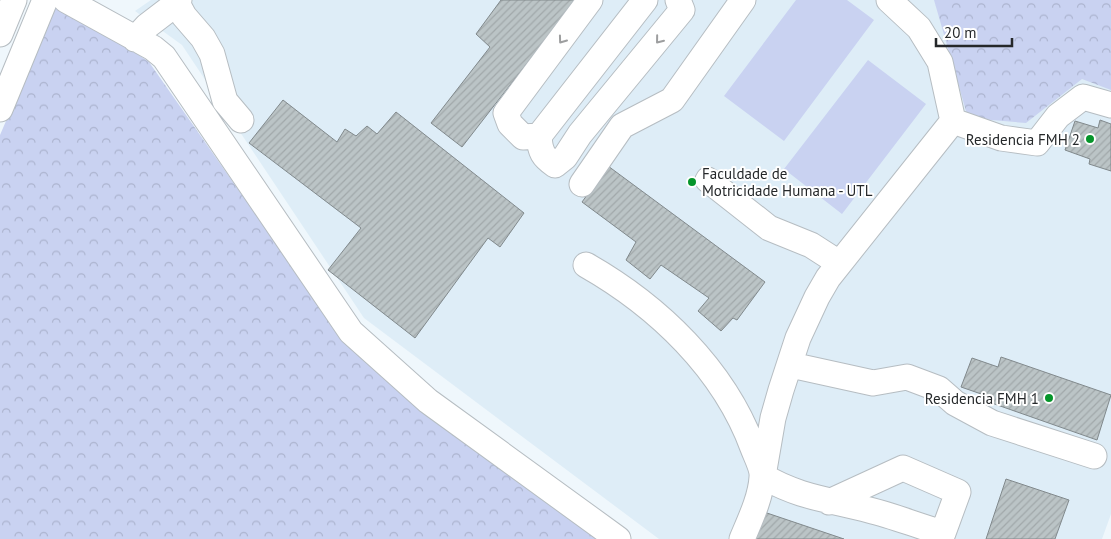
<svg xmlns="http://www.w3.org/2000/svg" width="1111" height="539" viewBox="0 0 1111 539" font-family="'PT Sans',sans-serif">
<style>
.built{fill:#deedf7}
.forest{fill:url(#forest-crowns)}
.pitch{fill:#c9d2f1}
.building{fill:url(#building-hatch);stroke:#81898c}
.lines{fill:none;stroke-linecap:round;stroke-linejoin:round}
.minor-casing{stroke:#b6bdc2;stroke-width:27}
.minor{stroke:#fff;stroke-width:25}
.oneway{stroke:#9d9e9f}
.poi-dot{fill:#06952b;stroke:#fff;stroke-width:2}
.labels{text-anchor:middle;dominant-baseline:central;stroke-width:4;stroke-linejoin:round;paint-order:stroke}
.poi-label{font-size:15px;fill:#25282a;stroke:#fff;text-anchor:end}
</style>
<defs>
<pattern id="forest-crowns" width="20" height="18" patternUnits="userSpaceOnUse" patternTransform="scale(1.25)"><rect width="20" height="18" fill="#c9d2f1"/><path d="M2 6a3 3 0 1 1 6 0M12 15a3 3 0 1 1 6 0" fill="none" stroke="#acb4cf"/></pattern>
<pattern id="building-hatch" width="6" height="6" patternUnits="userSpaceOnUse" patternTransform="scale(1.25)"><rect width="6" height="6" fill="#bbc4c6"/><path d="M-1 1l2-2M0 6l6-6M5 7l2-2" fill="none" stroke="#a1a8aa"/></pattern>
</defs>
<rect width="100%" height="100%" fill="#eff7fc"/>
<path class="built" d="M 151,0 L 1111,0 L 1111,514 L 1102,539 L 659,539 L 364,318 L 182,45 L 135,11 Z"/>
<path class="forest" d="M 58,0 L 149,62 L 337,331 L 599,539 L 0,539 L 0,135 Z
M 934,0 L 1111,0 L 1111,90 L 1082,79 L 1026,123 L 968,118 Z"/>
<path class="pitch" d="M 796,0 L 847,0 L 874,20 L 784,141 L 724,96 Z
M 868,60 L 926,104 L 842,214 L 784,169 Z"/>
<path class="building" d="M 501,0 L 576,0 L 462,147 L 431,123 L 490,47 L 476,34 Z
M 283,100 L 337,142 L 345,129 L 356,136 L 367,126 L 377,134 L 396,112 L 524,213 L 500,247 L 488,238 L 415,338 L 328,270 L 361,228 L 249,143 Z
M 1100,120 L 1111,124 L 1111,171 L 1089,164 L 1090,159 L 1065,150 L 1075,121 L 1098,128 Z
M 608,166 L 765,282 L 737,320 L 733,318 L 721,331 L 698,311 L 709,298 L 661,265 L 650,279 L 626,260 L 636,242 L 582,202 Z
M 1001,357 L 1111,395 L 1097,440 L 986,401 L 987,396 L 961,387 L 972,358 L 998,367 Z
M 1006,479 L 1069,500 L 1055,539 L 986,539 Z
M 758,510 L 844,539 L 748,539 Z"/>
<g class="lines">
<defs>
<path id="minor" d="M 66,0 L 153,48 L 164,57 L 351,332 L 428,401 L 618,539
M 179,0 L 177,3 L 184,16 L 203,38 L 212,54 L 225,101 L 241,120
M 645,0 L 539,136 C 540,152 543,157 555,165 L 565,157 L 580,134 L 682,10 L 678,0
M 889,0 L 919,28 L 940,62 L 953,121
M 0,34 L 14,0
M 135,39 L 147,26 L 177,3
M 0,109 L 45,0
M 539,136 L 523,137 L 510,124 L 506,113 L 590,0
M 708,180 L 769,228 L 811,245 L 839,263
M 582,184 L 622,126 L 672,100 L 743,0
M 586,265 C 658,306 724,369 753,448 C 756,456 763,469 762,477 C 761,497 750,520 742,539
M 791,365 L 873,383 L 907,377 L 939,389 L 955,403 L 992,423 L 1094,456
M 829,502 L 903,468 L 958,492 L 943,533 C 918,526 894,516 869,510 C 831,500 797,497 763,476 L 773,418 L 781,390 L 798,338 L 817,297 L 828,278 L 953,121 L 1001,138 L 1037,143 L 1058,116 L 1083,97 L 1111,105"/>
</defs>
<use href="#minor" class="minor-casing"/>
<use href="#minor" class="minor"/>
</g>
<defs><path id="oneway-chevron" d="M-2-3.5L2.5 0L-2 3.5" fill="none" stroke-width="1.6" stroke-linecap="round" stroke-linejoin="round" transform="scale(1.25)"/></defs>
<g class="oneway">
<use href="#oneway-chevron" transform="translate(562 40) rotate(126)"/>
<use href="#oneway-chevron" transform="translate(659 40) rotate(129)"/>
</g>
<g class="poi-dot">
<circle cx="1090" cy="139" r="5"/>
<circle cx="692" cy="182" r="5"/>
<circle cx="1049" cy="398" r="5"/>
</g>
<g class="labels">
<g class="poi-label">
<text x="1080" y="139">Residencia FMH 2</text>
<text x="702" y="173" text-anchor="start">Faculdade de<tspan x="702" dy="17">Motricidade Humana - UTL</tspan></text>
<text x="1039" y="398">Residencia FMH 1</text>
</g>
</g>
<path d="M936 38v8h76v-8" fill="none" stroke="#25282a" stroke-width="2.5"/>
<text x="944" y="38" font-size="15" fill="#25282a" stroke="#ffffff" stroke-width="4" paint-order="stroke">20 m</text>
</svg>
